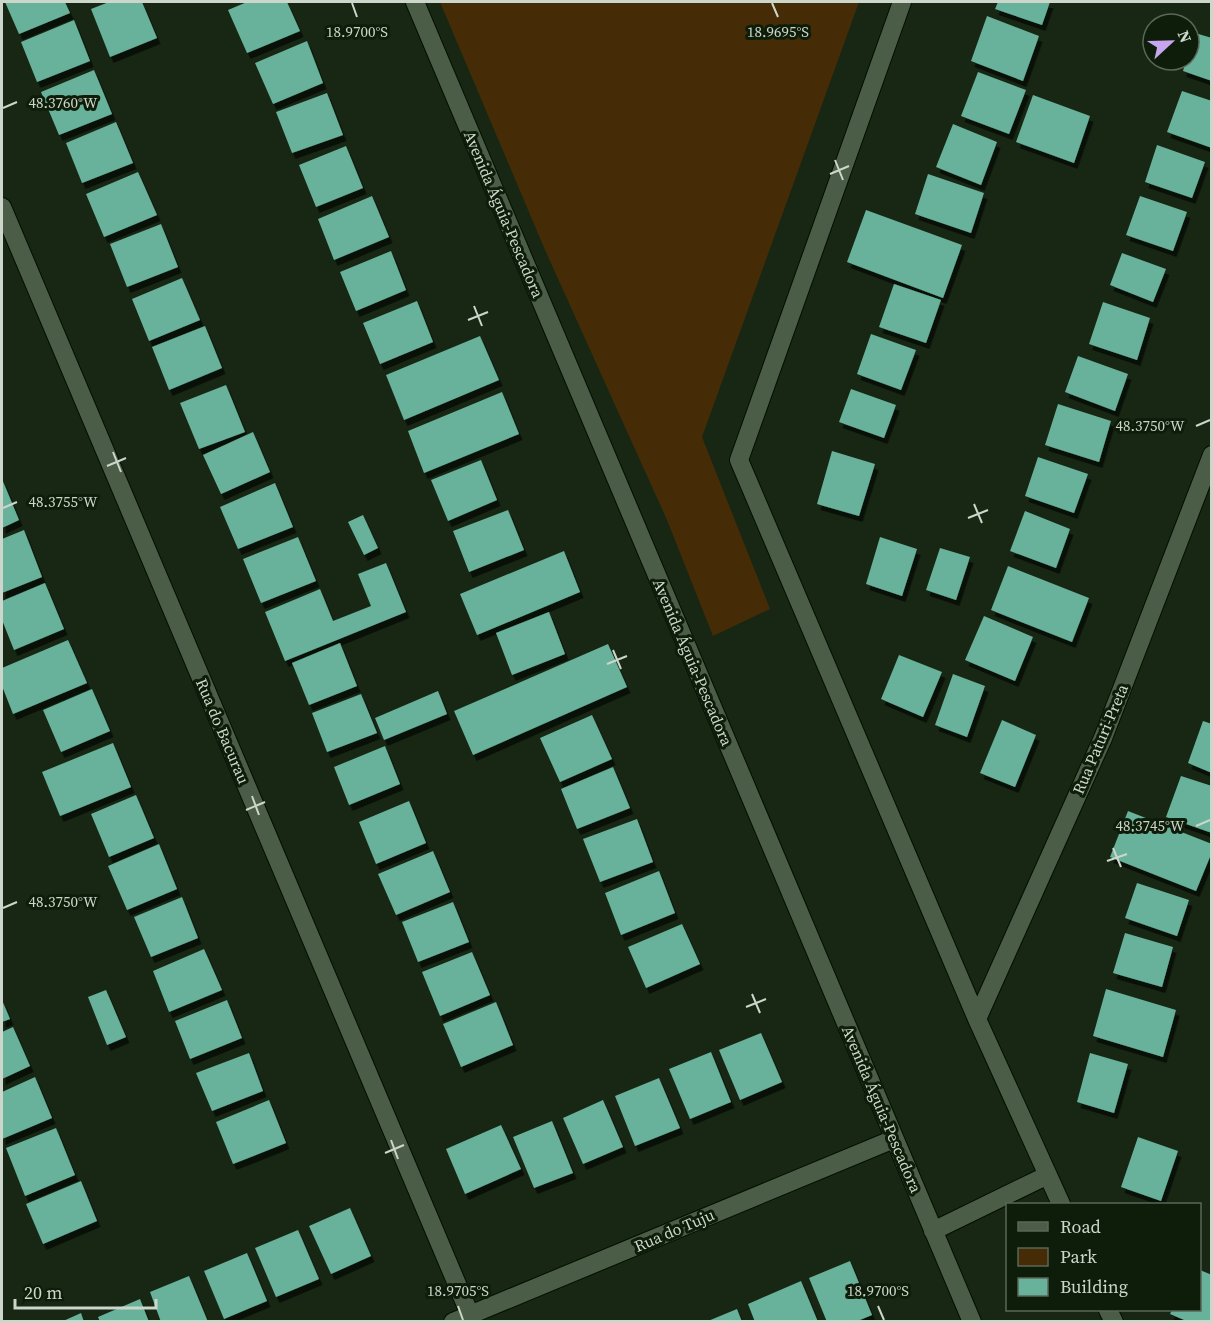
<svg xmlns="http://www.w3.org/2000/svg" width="1213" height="1323" viewBox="0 0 1213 1323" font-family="'Source Serif 4',serif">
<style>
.green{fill:#452c06}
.building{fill:#68b19b;filter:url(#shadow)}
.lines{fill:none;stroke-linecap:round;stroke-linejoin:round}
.street-casing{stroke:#030f01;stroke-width:20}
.street{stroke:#4b5d46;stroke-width:18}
.ticks{fill:none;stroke:#ccd6ca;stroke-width:2}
.labels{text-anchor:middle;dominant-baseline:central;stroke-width:6;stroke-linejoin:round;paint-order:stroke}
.street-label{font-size:16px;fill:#ccd6ca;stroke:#0e1d0a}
.ticks-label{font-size:15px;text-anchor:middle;fill:#ccd6ca;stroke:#0e1d0a;stroke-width:6;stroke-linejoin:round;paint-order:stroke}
</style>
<defs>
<filter id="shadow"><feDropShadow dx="3.5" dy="6" stdDeviation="0" flood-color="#0009"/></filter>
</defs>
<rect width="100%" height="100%" fill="#172713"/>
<path class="green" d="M 440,2 L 859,2 L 702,437 L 770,609 L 713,636 L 667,520 L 545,250 Z"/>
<path class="building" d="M 5,2 L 65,2 L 70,13 L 19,34 Z
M 109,2 L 142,2 L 157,38 L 110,57 L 91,9 Z
M 247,2 L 287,2 L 300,31 L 247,53 L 228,10 Z
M 998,2 L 1050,2 L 1042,25 L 995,9 Z
M 987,16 L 1039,36 L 1023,81 L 971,61 Z
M 74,20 L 90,61 L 37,82 L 21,42 Z
M 1195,33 L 1212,38 L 1212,81 L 1183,71 L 1186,60 L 1189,60 L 1189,51 Z
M 307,41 L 323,83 L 273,104 L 255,63 Z
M 94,70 L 112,114 L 59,135 L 41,92 Z
M 978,72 L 1026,90 L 1009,134 L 961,116 Z
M 1182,91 L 1212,101 L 1212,148 L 1167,132 Z
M 327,93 L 343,135 L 292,153 L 276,112 Z
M 1033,95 L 1090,116 L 1074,163 L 1016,142 Z
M 116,122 L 133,163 L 82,183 L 66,143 Z
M 953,124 L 997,142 L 981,185 L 936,167 Z
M 1157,145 L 1205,162 L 1192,198 L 1145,182 Z
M 346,146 L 363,188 L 316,207 L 299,165 Z
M 138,172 L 157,215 L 104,237 L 86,194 Z
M 928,174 L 984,193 L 971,233 L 915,214 Z
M 372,196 L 389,237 L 334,260 L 318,219 Z
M 1140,196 L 1187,212 L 1173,251 L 1126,235 Z
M 866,210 L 962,245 L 943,298 L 847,262 Z
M 161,224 L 178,267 L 127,287 L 110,244 Z
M 391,251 L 406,290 L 356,311 L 340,272 Z
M 1122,253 L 1166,269 L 1153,302 L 1110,285 Z
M 182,278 L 200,320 L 149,341 L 132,299 Z
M 894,284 L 941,300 L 926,343 L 879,327 Z
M 417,301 L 433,342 L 380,364 L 363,323 Z
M 1103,302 L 1150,318 L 1137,360 L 1089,344 Z
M 205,326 L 222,368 L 169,390 L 152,347 Z
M 871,334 L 916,350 L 901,390 L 857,374 Z
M 480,336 L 499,380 L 404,420 L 386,375 Z
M 1078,356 L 1128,374 L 1115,411 L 1065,392 Z
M 226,385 L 245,432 L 199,449 L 180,403 Z
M 851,389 L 896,405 L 884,438 L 839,422 Z
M 502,392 L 519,434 L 424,473 L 408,431 Z
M 1058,404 L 1111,421 L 1099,462 L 1045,445 Z
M 253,432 L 270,472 L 221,494 L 203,455 Z
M 832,451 L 875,464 L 859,516 L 817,504 Z
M 1038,457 L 1088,474 L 1074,513 L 1025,496 Z
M 481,460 L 497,500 L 448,521 L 431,480 Z
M 2,479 L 19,520 L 2,528 Z
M 275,483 L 293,527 L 238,549 L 220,507 Z
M 508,510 L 524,550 L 469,572 L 453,531 Z
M 1025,511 L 1070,529 L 1056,568 L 1010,551 Z
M 363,515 L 378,548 L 364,555 L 348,522 Z
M 24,530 L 42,577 L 2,593 L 2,539 Z
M 298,537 L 316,581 L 261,603 L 243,559 Z
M 880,537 L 917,549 L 902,596 L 866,584 Z
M 940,548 L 970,557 L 956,600 L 926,590 Z
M 564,551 L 580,592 L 477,635 L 460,594 Z
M 386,563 L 406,612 L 285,661 L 265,612 L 320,589 L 333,621 L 371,606 L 358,574 Z
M 1008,566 L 1089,598 L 1072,642 L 991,610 Z
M 45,583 L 64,629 L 14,650 L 2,620 L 2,601 Z
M 549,612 L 565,654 L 512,675 L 496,633 Z
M 984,616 L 1033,637 L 1015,681 L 965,660 Z
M 68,640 L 87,683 L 13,714 L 2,686 L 2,668 Z
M 340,643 L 357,686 L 309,705 L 292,663 Z
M 608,644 L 627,687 L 473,755 L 454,711 Z
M 899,655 L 942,672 L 923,717 L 881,699 Z
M 953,674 L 985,686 L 967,737 L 935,725 Z
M 92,689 L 110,731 L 61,752 L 43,710 Z
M 438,691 L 447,714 L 384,740 L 375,718 Z
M 361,694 L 377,733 L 327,752 L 312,713 Z
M 592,715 L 612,759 L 560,782 L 540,738 Z
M 1002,720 L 1036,735 L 1015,787 L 980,773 Z
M 1203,721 L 1212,724 L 1212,773 L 1188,763 Z
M 113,743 L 131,787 L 60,816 L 42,772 Z
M 385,746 L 400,784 L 349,805 L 334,767 Z
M 613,767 L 630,808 L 577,829 L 561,789 Z
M 1181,776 L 1212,786 L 1212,833 L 1166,817 Z
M 136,795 L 154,838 L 109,857 L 91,814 Z
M 409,801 L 426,843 L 376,864 L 359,822 Z
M 1128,811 L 1212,844 L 1212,852 L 1196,891 L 1110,857 Z
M 637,819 L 653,862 L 600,882 L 583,839 Z
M 159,844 L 177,889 L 127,910 L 108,866 Z
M 433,851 L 450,892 L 396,915 L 378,874 Z
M 659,871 L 675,913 L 621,935 L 605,893 Z
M 1137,883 L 1189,900 L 1177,936 L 1125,918 Z
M 182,897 L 198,938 L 151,957 L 134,917 Z
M 453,902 L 469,942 L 418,962 L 402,922 Z
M 682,924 L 700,964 L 646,988 L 628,947 Z
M 1125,933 L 1173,947 L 1162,987 L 1113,973 Z
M 204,949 L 222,990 L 169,1012 L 153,971 Z
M 472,952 L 490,995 L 440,1016 L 422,972 Z
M 1106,989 L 1176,1010 L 1163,1057 L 1093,1036 Z
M 106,990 L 126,1037 L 107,1045 L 88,997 Z
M 2,1000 L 10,1019 L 2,1022 Z
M 227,1000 L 242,1038 L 190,1059 L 175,1021 Z
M 496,1002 L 513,1045 L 461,1067 L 443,1024 Z
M 13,1027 L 30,1066 L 2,1079 L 2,1032 Z
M 761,1033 L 782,1082 L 740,1100 L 719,1050 Z
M 711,1052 L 731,1102 L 690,1119 L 669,1069 Z
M 249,1053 L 263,1091 L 212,1111 L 196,1073 Z
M 1090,1053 L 1128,1064 L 1114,1113 L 1077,1102 Z
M 35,1077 L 52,1118 L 2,1139 L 2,1092 Z
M 659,1078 L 680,1128 L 635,1146 L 615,1096 Z
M 269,1100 L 286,1143 L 233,1164 L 216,1122 Z
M 603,1100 L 623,1147 L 583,1164 L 563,1118 Z
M 552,1121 L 573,1173 L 534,1188 L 513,1137 Z
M 501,1125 L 521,1169 L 465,1194 L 446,1149 Z
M 56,1128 L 75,1175 L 25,1196 L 6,1148 Z
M 1138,1137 L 1178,1151 L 1161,1201 L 1121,1187 Z
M 81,1181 L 97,1221 L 43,1244 L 26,1204 Z
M 350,1208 L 371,1256 L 331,1274 L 309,1226 Z
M 298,1230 L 319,1279 L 276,1297 L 255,1248 Z
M 247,1253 L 267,1301 L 224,1319 L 204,1271 Z
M 850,1261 L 872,1315 L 855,1322 L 827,1322 L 809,1278 Z
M 1200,1270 L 1212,1275 L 1212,1322 L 1189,1322 L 1170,1314 L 1172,1310 L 1200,1310 Z
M 189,1276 L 208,1322 L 161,1322 L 150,1292 Z
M 801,1281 L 818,1322 L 755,1322 L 748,1304 Z
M 140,1299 L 149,1322 L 100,1322 L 98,1317 Z
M 737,1309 L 742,1322 L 708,1322 L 708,1321 Z
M 81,1313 L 84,1322 L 61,1322 Z"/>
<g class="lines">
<defs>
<path id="street" d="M 415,2 L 972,1322
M 902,2 L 739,460 L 977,1019 L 1061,1204
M 2,207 L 473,1322
M 977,1019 L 1103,738 L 1212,455
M 933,1231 L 1048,1175
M 1108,1310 L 1114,1322
M 453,1322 L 894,1139"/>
</defs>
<use href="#street" class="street-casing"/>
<use href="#street" class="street"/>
</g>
<path class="ticks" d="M 352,3 L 357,17M 772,3 L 778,17M 3,108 L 17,102M 835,160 L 843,180M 830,174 L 849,166M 474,306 L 482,326M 468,320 L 488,312M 1196,426 L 1210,420M 113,452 L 121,472M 107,466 L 126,458M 974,504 L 982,523M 3,508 L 17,502M 968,518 L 988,510M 613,650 L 621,669M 607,664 L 627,656M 252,796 L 259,815M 246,810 L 265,802M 1196,826 L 1210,820M 1113,848 L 1121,867M 1107,861 L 1127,854M 3,908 L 17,902M 752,994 L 760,1013M 746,1007 L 766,999M 391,1140 L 398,1159M 385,1153 L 404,1145M 458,1306 L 463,1320M 878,1306 L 884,1320"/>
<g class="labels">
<g class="street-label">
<text transform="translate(504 214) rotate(67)">Avenida Águia-Pescadora</text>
<text transform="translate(693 662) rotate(67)">Avenida Águia-Pescadora</text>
<text transform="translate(223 731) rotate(67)">Rua do Bacurau</text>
<text transform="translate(1100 739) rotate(-67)">Rua Paturi-Preta</text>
<text transform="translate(882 1109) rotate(67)">Avenida Águia-Pescadora</text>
<text transform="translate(674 1230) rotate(-23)">Rua do Tuju</text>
</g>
</g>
<g class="ticks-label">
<text x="357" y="37">18.9700°S</text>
<text x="778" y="37">18.9695°S</text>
<text x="63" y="108">48.3760°W</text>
<text x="1150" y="431">48.3750°W</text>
<text x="63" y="507">48.3755°W</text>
<text x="1150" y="831">48.3745°W</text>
<text x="63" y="907">48.3750°W</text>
<text x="458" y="1296">18.9705°S</text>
<text x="878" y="1296">18.9700°S</text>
</g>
<rect width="1213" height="1323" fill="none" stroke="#ccd6ca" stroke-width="6"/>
<rect x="1006" y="1203" width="195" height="108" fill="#0e1d0a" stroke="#5a6757" stroke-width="1.5"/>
<rect x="1018" y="1222" width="30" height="9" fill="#4b5d46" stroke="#5a6757" stroke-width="1.5"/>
<text x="1060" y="1233" font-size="18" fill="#ccd6ca">Road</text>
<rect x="1018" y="1248" width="30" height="18" fill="#452c06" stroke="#5a6757" stroke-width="1.5"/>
<text x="1060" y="1263" font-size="18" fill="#ccd6ca">Park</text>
<rect x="1018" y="1278" width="30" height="18" fill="#68b19b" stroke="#5a6757" stroke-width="1.5"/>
<text x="1060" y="1293" font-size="18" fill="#ccd6ca">Building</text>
<g transform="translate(1171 42) rotate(68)"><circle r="28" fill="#0e1d0a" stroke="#5a6757" stroke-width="1.5"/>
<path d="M0-4.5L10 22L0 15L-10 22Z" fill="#c8a6ef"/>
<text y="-9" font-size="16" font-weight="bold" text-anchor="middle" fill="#ccd6ca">N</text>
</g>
<path d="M15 1299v9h141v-9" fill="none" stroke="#ccd6ca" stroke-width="3"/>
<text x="24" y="1299" font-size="18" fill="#ccd6ca" stroke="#0e1d0a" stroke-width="4.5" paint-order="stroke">20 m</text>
</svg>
